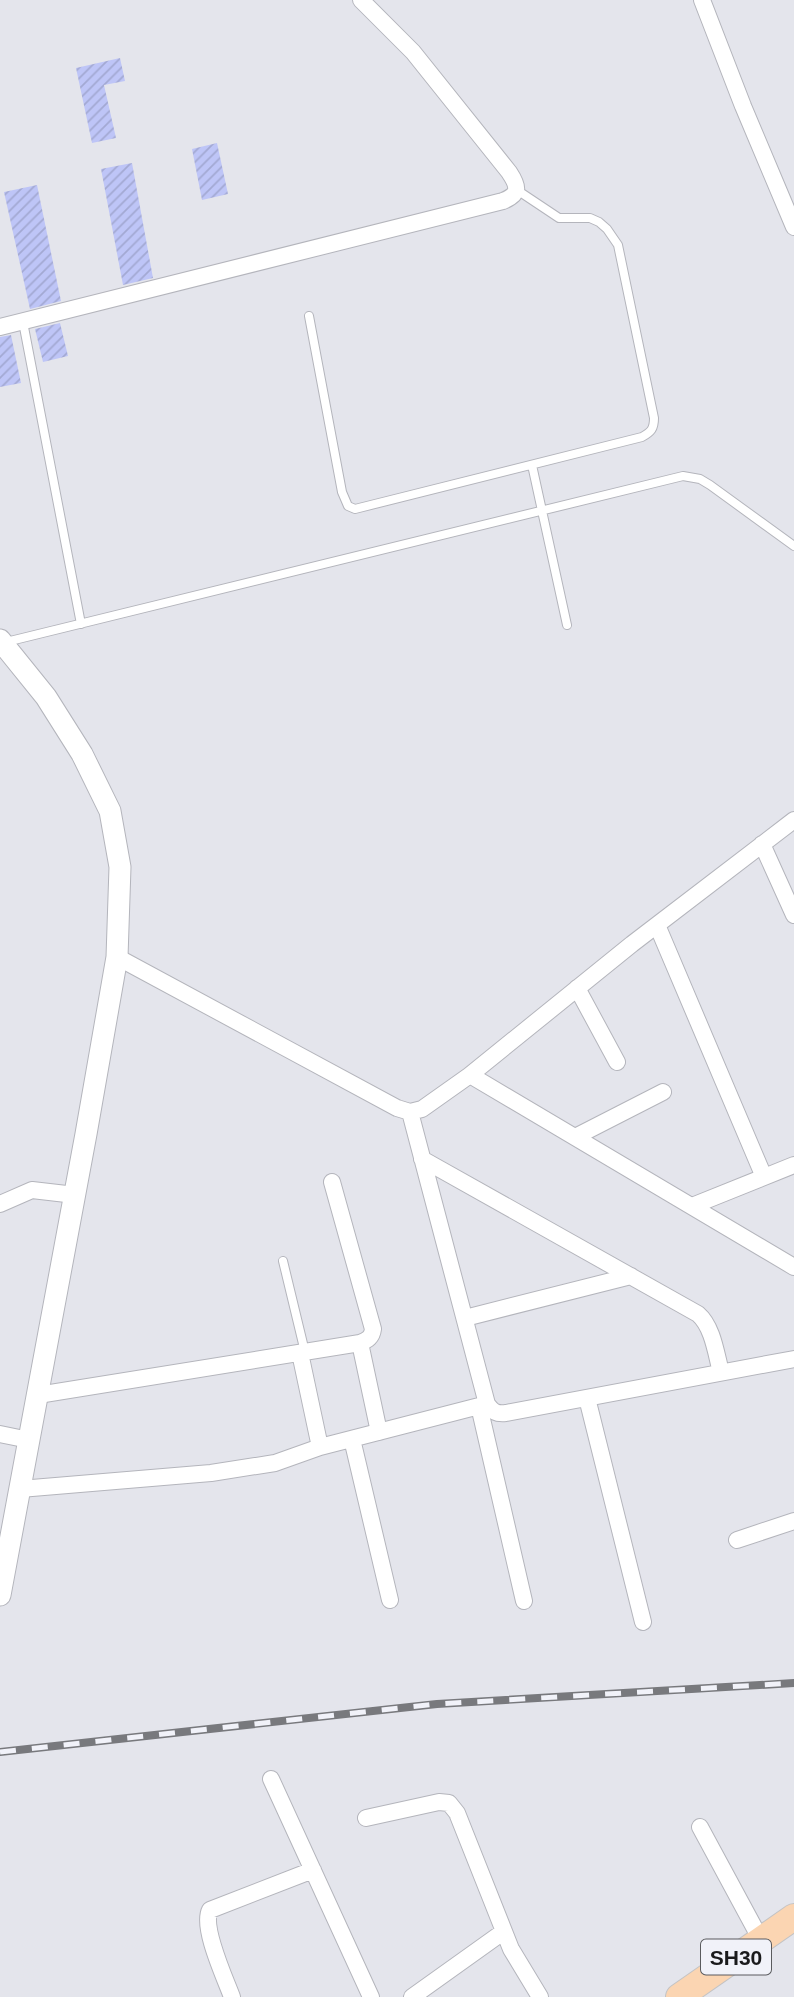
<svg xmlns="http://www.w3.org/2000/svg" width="794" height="1997" viewBox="0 0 794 1997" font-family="Helvetica,sans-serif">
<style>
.building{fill:url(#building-hatch)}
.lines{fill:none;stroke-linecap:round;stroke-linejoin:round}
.service-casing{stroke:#b4b5bc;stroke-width:10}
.minor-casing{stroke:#b4b5bc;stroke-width:18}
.tertiary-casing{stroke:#b4b5bc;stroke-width:23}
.primary-casing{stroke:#c3c3c4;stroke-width:28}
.service{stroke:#fff;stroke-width:8}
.minor{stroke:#fff;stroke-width:16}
.tertiary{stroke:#fff;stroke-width:21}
.primary{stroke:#fbd5b2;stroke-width:26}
.rail-casing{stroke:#78797d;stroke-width:8}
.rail{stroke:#f1f2f9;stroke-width:5;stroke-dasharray:16;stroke-linecap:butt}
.labels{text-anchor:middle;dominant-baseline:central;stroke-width:6;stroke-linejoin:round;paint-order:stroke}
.shield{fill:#f1f2f9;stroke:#5a5b5e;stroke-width:2}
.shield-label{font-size:21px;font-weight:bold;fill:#1a1a1c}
</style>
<defs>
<pattern id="building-hatch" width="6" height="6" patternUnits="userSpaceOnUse" patternTransform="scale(1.75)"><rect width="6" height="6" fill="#bec5f7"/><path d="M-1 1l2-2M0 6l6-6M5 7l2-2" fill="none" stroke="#a3a9d3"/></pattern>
</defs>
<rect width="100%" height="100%" fill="#e4e5ec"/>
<path class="building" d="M 120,58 L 125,81 L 104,85 L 116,138 L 92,143 L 76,68 Z
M 217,143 L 228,194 L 202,200 L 192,149 Z
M 132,163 L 153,278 L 123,285 L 101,169 Z
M 37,185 L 61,301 L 30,309 L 4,192 Z
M 60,323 L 68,356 L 43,362 L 35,329 Z
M 11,335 L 21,383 L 0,387 L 0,337 Z"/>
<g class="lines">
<defs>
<path id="service" d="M 309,316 L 342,492 L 348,506 L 355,509 L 642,437 C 651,432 654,429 654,418 L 618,245 L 607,229 L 599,222 L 590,218 L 559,218 L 517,190
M 23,322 L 81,624
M 532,465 L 567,625
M 6,642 L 683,476 L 700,479 L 710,485 L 794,546
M 283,1261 L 305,1352"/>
<path id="minor" d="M 702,0 L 743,106 L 794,227
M 0,327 L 503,201 C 520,194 519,187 509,172 L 413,52 L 361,0
M 762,844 L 794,915
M 657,925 L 764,1177
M 117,957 L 397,1108 L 410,1112 L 422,1109 L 470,1075 L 632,944 L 794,820
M 577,988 L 617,1062
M 470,1075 L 794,1267
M 410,1112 L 487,1404 C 493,1412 496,1414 506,1413 L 794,1359
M 575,1137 L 663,1092
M 422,1159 L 698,1314 C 713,1327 716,1354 721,1372
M 0,1204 L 32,1190 L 75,1195
M 692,1206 L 794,1165
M 465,1318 L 631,1276
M 360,1343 L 379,1432
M 300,1353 L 320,1447
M 38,1395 L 360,1343 C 368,1340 372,1337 373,1329 L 332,1182
M 587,1398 L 643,1622
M 479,1406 L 524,1601
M 0,1434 L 29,1440
M 352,1439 L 390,1600
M 20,1489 L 211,1473 L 275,1463 L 320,1447 L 487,1404
M 737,1540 L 794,1521
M 271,1779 L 371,1997
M 366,1818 L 439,1802 L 449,1803 L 457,1813 L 511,1949 L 540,1997
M 700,1827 L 761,1940
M 232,1997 C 225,1978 201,1927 210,1910 L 313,1870
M 412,1997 L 503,1932"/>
<path id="tertiary" d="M 0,640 L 46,697 L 82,754 L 110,811 L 120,867 L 117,957 L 86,1134 L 0,1595"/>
<path id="primary" d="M 679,1997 L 794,1917"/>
</defs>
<use href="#service" class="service-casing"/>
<use href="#minor" class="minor-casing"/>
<use href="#tertiary" class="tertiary-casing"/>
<use href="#primary" class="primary-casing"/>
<use href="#service" class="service"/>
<use href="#minor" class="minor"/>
<use href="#tertiary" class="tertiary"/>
<use href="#primary" class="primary"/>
<defs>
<path id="rail" d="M 0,1752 L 437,1704 L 794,1683"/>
</defs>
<use href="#rail" class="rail-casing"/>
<use href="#rail" class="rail"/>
</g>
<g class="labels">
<rect class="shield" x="701" y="1939.5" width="70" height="35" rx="5"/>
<g class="shield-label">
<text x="736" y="1957">SH30</text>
</g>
</g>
</svg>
